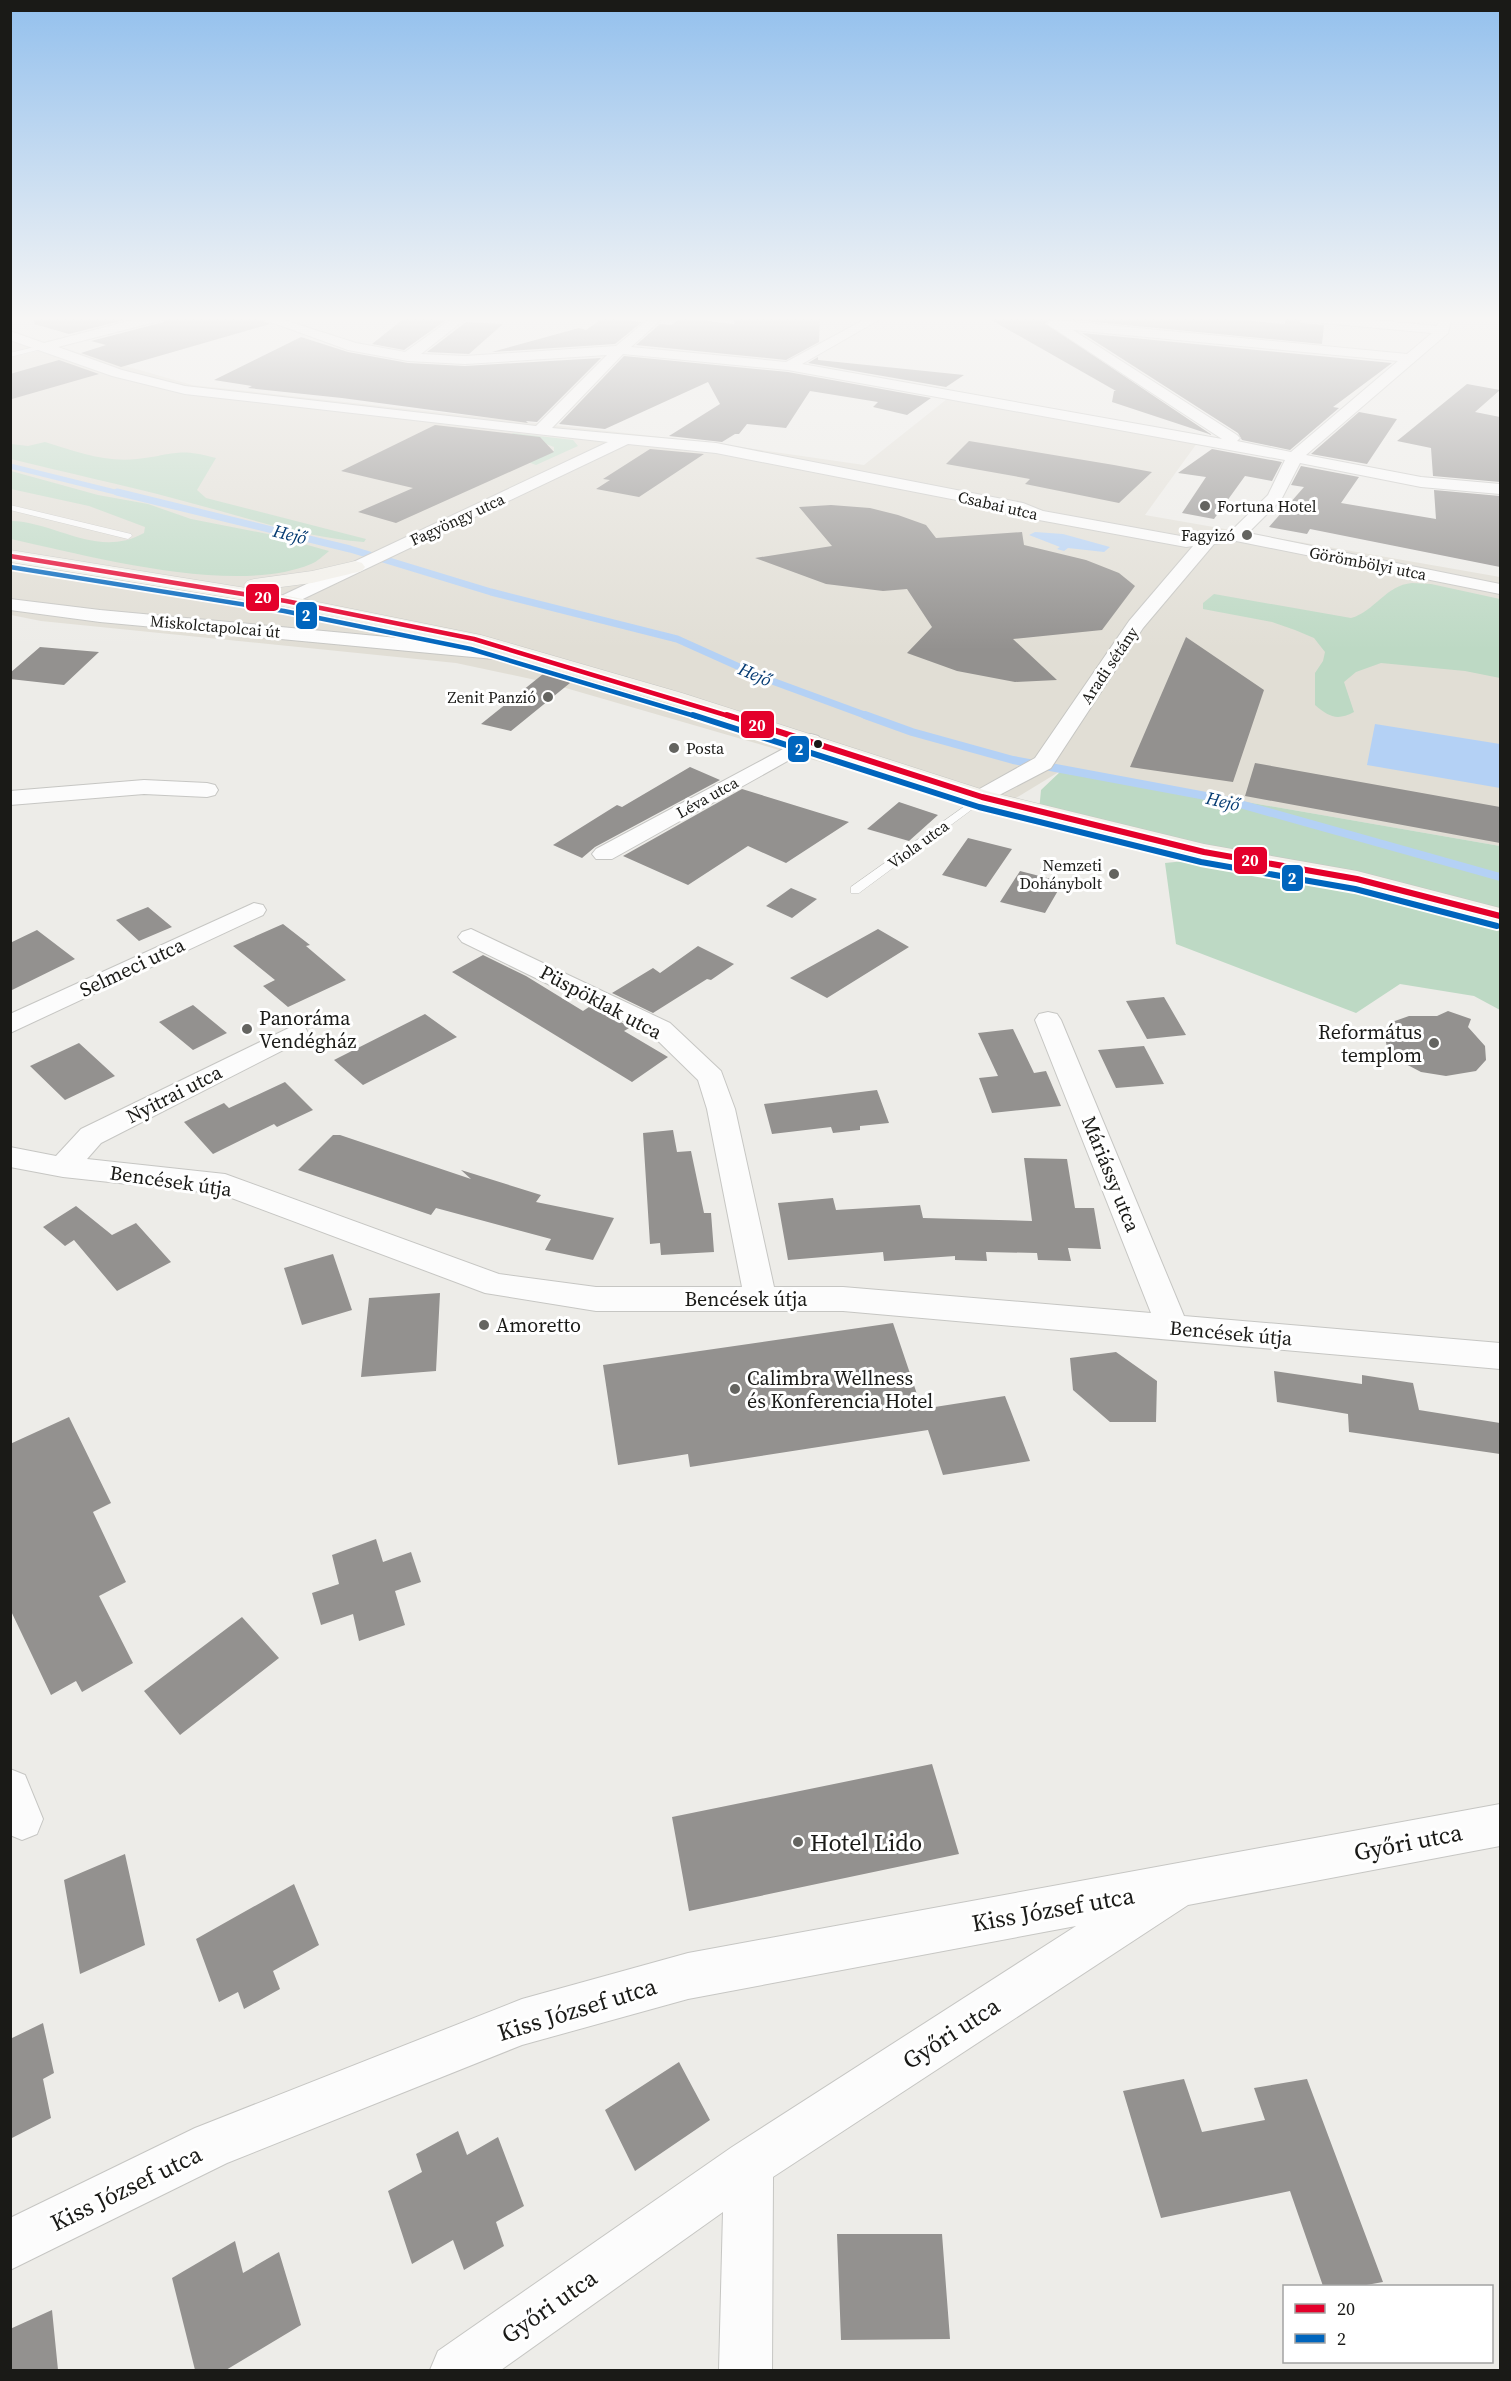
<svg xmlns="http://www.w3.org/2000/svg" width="1511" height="2381" viewBox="0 0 1511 2381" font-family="'Source Serif 4',serif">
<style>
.built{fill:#e1ded5}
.green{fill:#bdd9c4}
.water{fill:#b4d1f5}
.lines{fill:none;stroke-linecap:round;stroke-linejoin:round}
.stream-far2{stroke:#b4d1f5;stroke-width:5}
.stream-far1{stroke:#b4d1f5;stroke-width:7}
.stream{stroke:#b4d1f5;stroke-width:8}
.building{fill:#93918f}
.lane-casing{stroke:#c6c6c3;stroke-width:1}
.street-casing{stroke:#c6c6c3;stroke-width:2}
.secondary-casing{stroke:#c6c6c3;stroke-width:1}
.lane{fill:#fcfcfc;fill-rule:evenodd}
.street{fill:#fcfcfc;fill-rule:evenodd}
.secondary{fill:#f3f1eb;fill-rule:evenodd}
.bus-1-far1-casing{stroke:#fff;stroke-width:8}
.bus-1-casing{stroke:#fff;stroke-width:10}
.bus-2-far1-casing{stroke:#fff;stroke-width:8}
.bus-2-casing{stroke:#fff;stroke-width:10}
.bus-1-far1{stroke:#e4002b;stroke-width:4.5}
.bus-1{stroke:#e4002b;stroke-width:6}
.bus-2-far1{stroke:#0065bd;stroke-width:4.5}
.bus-2{stroke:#0065bd;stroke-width:6}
.poi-dot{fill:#646460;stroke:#fff;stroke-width:2}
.bus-dot{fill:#1a1a17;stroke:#fff;stroke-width:2}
.labels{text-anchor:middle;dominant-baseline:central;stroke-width:6;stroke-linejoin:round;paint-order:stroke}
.far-street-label{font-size:16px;fill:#1a1a17;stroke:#fff}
.far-poi-label{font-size:16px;fill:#1a1a17;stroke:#fff;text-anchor:end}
.far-water-label{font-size:18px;font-style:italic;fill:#043a72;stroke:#fff}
.street-label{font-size:20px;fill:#1a1a17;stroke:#fff}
.poi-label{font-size:20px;fill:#1a1a17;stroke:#fff;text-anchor:start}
.near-poi-label{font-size:24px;fill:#1a1a17;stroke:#fff;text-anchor:start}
.near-street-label{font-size:24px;fill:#1a1a17;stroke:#fff}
.line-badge{stroke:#fff;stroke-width:2}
.badge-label{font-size:16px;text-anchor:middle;font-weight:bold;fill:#fff}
</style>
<rect width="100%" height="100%" fill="#edece8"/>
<path class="built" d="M 10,333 L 192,385 L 706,442 L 864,465 L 952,395 L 1200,439 L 1145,515 L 1500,577 L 1500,846 L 1062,770 L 993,812 L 545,682 L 456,663 L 41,621 L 11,615 Z"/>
<path class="green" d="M 513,433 L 573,440 L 578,446 L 536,465 L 528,462 L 554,451 L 554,447 L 538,441 L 505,438 Z
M 45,442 C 74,451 106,463 137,459 C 173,455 177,447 216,458 L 197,490 L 206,498 L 366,539 L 364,542 C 300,537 239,515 176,499 C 121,484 66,473 11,459 L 11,444 L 28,446 Z
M 11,471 L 98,495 L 148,504 L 191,519 L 268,534 L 329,551 C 324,555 317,562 311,564 C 235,596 89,556 11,539 L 11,521 C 57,522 97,559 144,533 L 145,527 L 89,506 L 11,489 Z
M 1412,583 L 1431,584 L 1500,599 L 1500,678 L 1465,671 L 1381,663 L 1356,672 L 1344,682 L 1354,712 C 1337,721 1329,717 1315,705 L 1315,673 L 1323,661 L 1325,652 L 1314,638 L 1295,630 L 1272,622 L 1203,609 L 1203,603 L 1214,594 L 1351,618 C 1374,612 1386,585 1412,583 Z
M 1062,770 L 1500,846 L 1500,911 L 1038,822 L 1041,790 Z
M 1185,861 L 1322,879 L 1500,926 L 1500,1010 L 1474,996 L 1400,984 L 1356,1013 L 1176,944 L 1165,863 Z"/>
<path class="water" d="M 1035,532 L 1063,534 L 1110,547 L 1104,552 L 1068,548 L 1064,551 L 1057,549 L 1060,547 L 1029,535 Z
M 1375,724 L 1500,744 L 1500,788 L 1367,765 Z"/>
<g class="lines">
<path class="stream-far2" d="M 10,466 L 123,494"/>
<path class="stream-far1" d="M 117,492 L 350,549 L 491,592 L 677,639 L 764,678 L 870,717"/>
<path class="stream" d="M 865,715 L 912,732 L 1013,760 L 1222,799 L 1500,877"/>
</g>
<path class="building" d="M 35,317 L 136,317 L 69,334 L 34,324 Z
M 166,317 L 255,317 L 270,324 L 121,367 L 81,353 L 106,345 L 91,341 L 164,322 Z
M 406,317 L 446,320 L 404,350 L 372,344 Z
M 735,317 L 820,317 L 819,342 L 786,360 L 636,345 L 660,324 L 671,325 L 681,318 L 734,324 Z
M 986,317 L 1205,317 L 1285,324 L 1285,317 L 1294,317 L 1302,323 L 1324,325 L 1322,344 L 1054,318 L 1045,323 L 1212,435 L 1112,402 L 1114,391 L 1116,391 Z
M 603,318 L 642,322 L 615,344 L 492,352 L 579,328 L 586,330 Z
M 466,322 L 503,324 L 469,354 L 427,352 Z
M 1082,333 L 1392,363 L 1333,407 L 1339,408 L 1290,450 L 1242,440 L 1238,433 Z
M 301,337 L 348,352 L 408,363 L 465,366 L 601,358 L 537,422 L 526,421 L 528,423 L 342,398 L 248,388 L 252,386 L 214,380 Z
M 624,356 L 788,372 L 931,398 L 907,415 L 873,407 L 878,402 L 810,391 L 786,428 L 747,424 L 739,434 L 735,434 L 722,442 L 669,436 L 720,404 L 708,382 L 605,429 L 559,424 Z
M 818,357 L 818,360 L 964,375 L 946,387 L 808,363 Z
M 59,360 L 99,374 L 12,399 L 10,374 Z
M 1467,384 L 1500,390 L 1475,412 L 1500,417 L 1500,482 L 1433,476 L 1431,448 L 1397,441 Z
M 1359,412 L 1397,419 L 1367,464 L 1311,454 Z
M 435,425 L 540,437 L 554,452 L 396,523 L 358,512 L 413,488 L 341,471 Z
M 969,441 L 1114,465 L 1152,472 L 1119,503 L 1025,484 L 1030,479 L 946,464 Z
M 650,449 L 704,454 L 639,497 L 596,489 L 610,480 L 603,479 Z
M 1212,449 L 1282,462 L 1272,481 L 1245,476 L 1214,519 L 1182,513 L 1206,477 L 1178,473 Z
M 1301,466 L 1359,477 L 1341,503 L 1436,519 L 1434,490 L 1500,496 L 1500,567 L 1310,529 L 1307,534 L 1269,527 L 1304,487 L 1291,485 Z
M 831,505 L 870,508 L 898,515 L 926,525 L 936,538 L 1022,532 L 1024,545 L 1086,560 L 1119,573 L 1135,586 L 1102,630 L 1013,639 L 1057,680 L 1015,682 L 957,671 L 907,653 L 932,627 L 907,589 L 883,591 L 826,584 L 755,558 L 832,546 L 799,507 Z
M 1186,637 L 1264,690 L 1233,782 L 1130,767 Z
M 40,647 L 99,652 L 64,685 L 10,679 L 10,673 Z
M 548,670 L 564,675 L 570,683 L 511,731 L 481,724 Z
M 1255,763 L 1500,807 L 1500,843 L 1245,796 Z
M 690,767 L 720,780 L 595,847 L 582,858 L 553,845 L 617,805 L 622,807 Z
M 742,789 L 849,822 L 786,863 L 748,846 L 688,885 L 623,856 Z
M 899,802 L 938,815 L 909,841 L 867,829 Z
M 968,838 L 1012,849 L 986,887 L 942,875 Z
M 1020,871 L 1063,882 L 1045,913 L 1000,902 Z
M 791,888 L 817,899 L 792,918 L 766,906 Z
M 148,907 L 172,927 L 139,941 L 116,920 Z
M 283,924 L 310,945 L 306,946 L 346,980 L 288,1007 L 263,986 L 275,980 L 233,946 Z
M 878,929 L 909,947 L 827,998 L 790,978 Z
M 37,930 L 75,959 L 10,991 L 10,943 Z
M 698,946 L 734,964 L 711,980 L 707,979 L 653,1013 L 612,993 L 653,968 L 660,973 Z
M 483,955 L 526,976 L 583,1011 L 589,1007 L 631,1027 L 624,1031 L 668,1057 L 632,1082 L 452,972 Z
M 1164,997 L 1186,1035 L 1147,1039 L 1126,1001 Z
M 193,1005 L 227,1033 L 193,1050 L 159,1022 Z
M 1448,1011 L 1471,1019 L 1468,1027 L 1485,1046 L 1486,1060 L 1476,1071 L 1446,1076 L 1421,1072 L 1400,1061 L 1387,1047 L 1384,1033 L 1392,1022 L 1409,1016 L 1437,1016 Z
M 425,1014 L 457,1037 L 363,1085 L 334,1060 Z
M 1013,1029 L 1034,1073 L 1046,1071 L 1061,1106 L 992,1113 L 979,1078 L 998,1076 L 978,1033 Z
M 79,1043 L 115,1076 L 65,1100 L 30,1066 Z
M 1144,1046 L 1164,1084 L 1116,1088 L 1098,1050 Z
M 285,1082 L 313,1110 L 277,1127 L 274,1124 L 213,1154 L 184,1122 L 224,1103 L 229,1108 Z
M 877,1090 L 889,1123 L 860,1126 L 860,1130 L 833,1133 L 831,1127 L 772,1134 L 764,1104 Z
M 673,1130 L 677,1152 L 691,1151 L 704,1213 L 711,1213 L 714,1252 L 661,1255 L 660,1243 L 650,1244 L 643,1133 Z
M 333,1135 L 340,1135 L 471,1179 L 461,1170 L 541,1195 L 536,1202 L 614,1218 L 593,1260 L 545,1250 L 551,1239 L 436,1208 L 431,1215 L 298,1170 Z
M 1024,1158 L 1067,1159 L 1075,1208 L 1094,1208 L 1101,1249 L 1068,1248 L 1071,1261 L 1038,1260 L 1037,1253 L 986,1252 L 987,1261 L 955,1260 L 955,1256 L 884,1261 L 883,1252 L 788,1260 L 778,1203 L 833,1198 L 836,1210 L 920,1205 L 923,1218 L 1032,1221 Z
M 76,1206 L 112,1235 L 136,1223 L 171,1262 L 117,1291 L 74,1240 L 65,1246 L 43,1227 Z
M 333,1254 L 352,1310 L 302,1325 L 284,1268 Z
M 440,1293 L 436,1371 L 361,1377 L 369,1298 Z
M 893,1323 L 922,1409 L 1005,1396 L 1030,1461 L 943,1475 L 928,1430 L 690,1467 L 688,1454 L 618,1465 L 603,1365 Z
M 1116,1352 L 1157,1381 L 1156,1422 L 1110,1422 L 1073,1390 L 1070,1358 Z
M 1274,1371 L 1362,1384 L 1362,1375 L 1413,1383 L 1419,1410 L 1500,1423 L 1500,1454 L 1349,1432 L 1348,1414 L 1277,1402 Z
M 69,1417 L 111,1503 L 93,1512 L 126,1582 L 99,1596 L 133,1663 L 82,1692 L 76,1681 L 51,1695 L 10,1609 L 10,1444 Z
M 376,1539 L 383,1562 L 411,1552 L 421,1582 L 395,1591 L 405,1625 L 359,1641 L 353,1614 L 321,1625 L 312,1593 L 339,1584 L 332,1555 Z
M 242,1617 L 279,1658 L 180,1735 L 144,1691 Z
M 932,1764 L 959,1854 L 689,1911 L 672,1817 Z
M 125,1854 L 145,1945 L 80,1974 L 64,1880 Z
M 294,1884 L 319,1945 L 273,1971 L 280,1989 L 244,2009 L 238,1992 L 219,2002 L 196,1939 Z
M 43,2023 L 54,2073 L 43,2079 L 51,2118 L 10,2139 L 10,2039 Z
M 679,2062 L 710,2120 L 635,2171 L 605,2110 Z
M 1184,2079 L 1202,2132 L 1265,2120 L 1254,2088 L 1307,2079 L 1383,2282 L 1361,2286 L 1323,2286 L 1290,2191 L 1161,2218 L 1123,2091 Z
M 458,2131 L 467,2155 L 498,2137 L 524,2206 L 496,2222 L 504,2246 L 464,2270 L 453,2240 L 412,2264 L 388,2191 L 422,2172 L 416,2154 Z
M 837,2234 L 942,2234 L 950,2339 L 841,2340 Z
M 235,2241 L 243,2273 L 279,2252 L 301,2325 L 226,2370 L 195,2370 L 172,2278 Z
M 52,2310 L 58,2370 L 10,2370 L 10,2329 Z"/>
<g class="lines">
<defs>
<path id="lane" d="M 43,345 L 45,348 L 10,357 L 10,353 Z
M 10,505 L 131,534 L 132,536 L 128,539 L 10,510 Z
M 982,794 L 986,795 L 986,799 L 859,893 L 851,893 L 851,887 Z"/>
<path id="street" d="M 144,317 L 164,317 L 163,320 L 58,347 L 122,370 L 185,386 L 536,426 L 607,355 L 465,364 L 408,361 L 348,350 L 257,317 L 275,317 L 356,343 L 405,352 L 454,317 L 468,317 L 421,354 L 465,356 L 616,346 L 651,317 L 664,317 L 631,347 L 786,362 L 869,317 L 884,317 L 802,364 L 1222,439 L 1047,324 L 1054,320 L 1407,354 L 1432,333 L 1302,321 L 1296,317 L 1341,317 L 1437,326 L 1440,317 L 1452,317 L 1448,333 L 1306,455 L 1421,477 L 1500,484 L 1500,494 L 1421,487 L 1300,463 L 1281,500 L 1248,533 L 1500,584 L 1500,594 L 1236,541 L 1214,544 L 1143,628 L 1051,768 L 982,804 L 974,802 L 971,797 L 974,792 L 1035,758 L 1129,621 L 1193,546 L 1186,547 L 1039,520 L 1018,512 L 716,453 L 628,444 L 286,607 L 277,601 L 279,597 L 608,442 L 185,394 L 112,376 L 10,340 L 10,331 L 44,343 ZM 1073,330 L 1398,361 L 1291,452 L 1237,441 L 1240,438 L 1237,435 ZM 623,354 L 788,370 L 1285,460 L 1268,495 L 1231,531 L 1186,537 L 1043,511 L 1023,503 L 716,443 L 552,428 Z
M 10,599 L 100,610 L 527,650 L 537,656 L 527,662 L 100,622 L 10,610 Z
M 811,734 L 818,736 L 822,740 L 818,744 L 612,859 L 596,859 L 592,854 L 596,849 Z
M 144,780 L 207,783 L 215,785 L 218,790 L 215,795 L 207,797 L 144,794 L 10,805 L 10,791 Z
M 254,903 L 263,905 L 266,910 L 263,915 L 10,1033 L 10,1014 Z
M 471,929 L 670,1023 L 721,1071 L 735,1109 L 774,1287 L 843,1287 L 1151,1313 L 1035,1020 L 1039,1014 L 1048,1012 L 1057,1014 L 1061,1020 L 1184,1316 L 1500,1343 L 1500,1369 L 843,1311 L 596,1311 L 485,1293 L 221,1194 L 63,1177 L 10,1167 L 10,1147 L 56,1156 L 81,1129 L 295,1025 L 305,1027 L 308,1033 L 305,1039 L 101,1143 L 87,1159 L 225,1174 L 499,1274 L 596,1287 L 742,1287 L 707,1109 L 698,1080 L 652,1035 L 462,942 L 458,937 L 462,932 Z
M 10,1769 L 25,1775 L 43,1819 L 37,1834 L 22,1840 L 10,1835 Z
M 1500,1804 L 1500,1846 L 1188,1905 L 773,2177 L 772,2370 L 719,2370 L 723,2212 L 501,2370 L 430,2370 L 438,2351 L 732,2147 L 1076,1926 L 688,1999 L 522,2045 L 227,2163 L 10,2270 L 10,2218 L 195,2128 L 522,1999 L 688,1953 Z"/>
<path id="secondary" d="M 10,550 L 246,588 L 244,585 L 247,581 L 254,579 L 312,571 L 355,561 L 362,563 L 365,567 L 362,571 L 312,583 L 258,590 L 481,635 L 682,693 L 990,792 L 1204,844 L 1357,871 L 1500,908 L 1500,924 L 1356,887 L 1204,860 L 973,802 L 666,703 L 470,645 L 286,607 L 10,562 Z"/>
</defs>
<use href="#lane" class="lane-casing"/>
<use href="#street" class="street-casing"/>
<use href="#secondary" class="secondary-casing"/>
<use href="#lane" class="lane"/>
<use href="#street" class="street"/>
<use href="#secondary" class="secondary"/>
<defs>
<path id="bus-1-far1" d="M 10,556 L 286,601 L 474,639 L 732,717"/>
<path id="bus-1" d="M 727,715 L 982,797 L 1204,852 L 1357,879 L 1500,916"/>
<path id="bus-2-far1" d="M 10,567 L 284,611 L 471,649 L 698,717"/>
<path id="bus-2" d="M 693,715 L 979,807 L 1201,862 L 1355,889 L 1497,926"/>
</defs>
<use href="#bus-1-far1" class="bus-1-far1-casing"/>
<use href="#bus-1" class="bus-1-casing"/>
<use href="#bus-2-far1" class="bus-2-far1-casing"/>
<use href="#bus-2" class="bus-2-casing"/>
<use href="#bus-1-far1" class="bus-1-far1"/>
<use href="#bus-1" class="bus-1"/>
<use href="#bus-2-far1" class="bus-2-far1"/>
<use href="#bus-2" class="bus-2"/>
</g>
<linearGradient id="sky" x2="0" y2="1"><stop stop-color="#93c0ed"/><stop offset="0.49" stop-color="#f7f6f5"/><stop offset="1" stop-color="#f7f6f5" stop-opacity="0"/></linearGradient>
<rect width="1511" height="650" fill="url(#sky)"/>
<g class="poi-dot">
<circle cx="1205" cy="506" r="6"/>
<circle cx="1247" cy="535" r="6"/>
<circle cx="548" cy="697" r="6"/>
<circle cx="674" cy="748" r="6"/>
<circle cx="1114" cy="874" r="6"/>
<circle cx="247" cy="1029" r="6"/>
<circle cx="1434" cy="1043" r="6"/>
<circle cx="484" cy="1325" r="6"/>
<circle cx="735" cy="1389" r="6"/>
<circle cx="798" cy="1842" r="6"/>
</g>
<circle class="bus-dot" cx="818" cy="744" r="5"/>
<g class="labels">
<g class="far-street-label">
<text transform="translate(998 505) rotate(13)">Csabai utca</text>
<text transform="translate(457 519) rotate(-25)">Fagyöngy utca</text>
<text transform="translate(1368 563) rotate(11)">Görömbölyi utca</text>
<text transform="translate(215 626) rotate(5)">Miskolctapolcai út</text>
<text transform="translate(1109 665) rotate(-56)">Aradi sétány</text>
<text transform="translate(707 797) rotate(-29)">Léva utca</text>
<text transform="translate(918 844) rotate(-36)">Viola utca</text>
</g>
<g class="far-poi-label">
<text x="1217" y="506" text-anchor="start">Fortuna Hotel</text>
<text x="1235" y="535">Fagyizó</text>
<text x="536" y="697">Zenit Panzió</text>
<text x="686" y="748" text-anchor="start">Posta</text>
<text x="1102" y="865">Nemzeti<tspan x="1102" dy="18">Dohánybolt</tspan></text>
</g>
<g class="far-water-label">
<text transform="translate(290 534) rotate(14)">Hejő</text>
<text transform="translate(755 674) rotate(23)">Hejő</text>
<text transform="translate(1223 801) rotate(13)">Hejő</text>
</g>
<g class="street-label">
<text transform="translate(132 967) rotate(-25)">Selmeci utca</text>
<text transform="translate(601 1002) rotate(28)">Püspöklak utca</text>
<text transform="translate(174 1094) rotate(-27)">Nyitrai utca</text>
<text transform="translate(1111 1174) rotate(68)">Máriássy utca</text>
<text transform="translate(171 1181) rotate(8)">Bencések útja</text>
<text x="746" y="1299">Bencések útja</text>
<text transform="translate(1231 1333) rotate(5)">Bencések útja</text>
</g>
<g class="poi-label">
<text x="259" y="1018">Panoráma<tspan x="259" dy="23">Vendégház</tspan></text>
<text x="1422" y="1032" text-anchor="end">Református<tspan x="1422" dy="23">templom</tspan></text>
<text x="496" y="1325">Amoretto</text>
<text x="747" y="1378">Calimbra Wellness<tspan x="747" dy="23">és Konferencia Hotel</tspan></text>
</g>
<g class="near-poi-label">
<text x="810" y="1842">Hotel Lido</text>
</g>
<g class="near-street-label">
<text transform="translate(1408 1842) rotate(-11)">Győri utca</text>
<text transform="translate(1053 1909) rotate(-10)">Kiss József utca</text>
<text transform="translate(577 2009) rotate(-17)">Kiss József utca</text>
<text transform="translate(951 2033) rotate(-33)">Győri utca</text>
<text transform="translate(126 2188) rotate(-26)">Kiss József utca</text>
<text transform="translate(549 2306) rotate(-35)">Győri utca</text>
</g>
</g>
<g class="line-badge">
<rect x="245" y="583" width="35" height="29" rx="6" fill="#e4002b"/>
<rect x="295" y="601" width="23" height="29" rx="6" fill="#0065bd"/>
<rect x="740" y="710" width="35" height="29" rx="6" fill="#e4002b"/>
<rect x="787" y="735" width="23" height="28" rx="6" fill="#0065bd"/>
<rect x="1233" y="846" width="35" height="29" rx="6" fill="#e4002b"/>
<rect x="1281" y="864" width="23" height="28" rx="6" fill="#0065bd"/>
</g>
<g class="badge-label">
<text x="263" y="603">20</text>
<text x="306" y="621">2</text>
<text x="757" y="731">20</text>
<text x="799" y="755">2</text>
<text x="1250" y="866">20</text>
<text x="1292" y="884">2</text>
</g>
<rect width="1511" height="2381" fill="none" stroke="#1a1a17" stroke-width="24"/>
<rect x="1283" y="2285" width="210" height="78" fill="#ffffff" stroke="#a3a3a2" stroke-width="1.5"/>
<rect x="1295" y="2304" width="30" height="9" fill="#e4002b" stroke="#a3a3a2" stroke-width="1.5"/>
<text x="1337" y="2315" font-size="18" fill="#1a1a17">20</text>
<rect x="1295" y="2334" width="30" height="9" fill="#0065bd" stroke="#a3a3a2" stroke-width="1.5"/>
<text x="1337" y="2345" font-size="18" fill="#1a1a17">2</text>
</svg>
